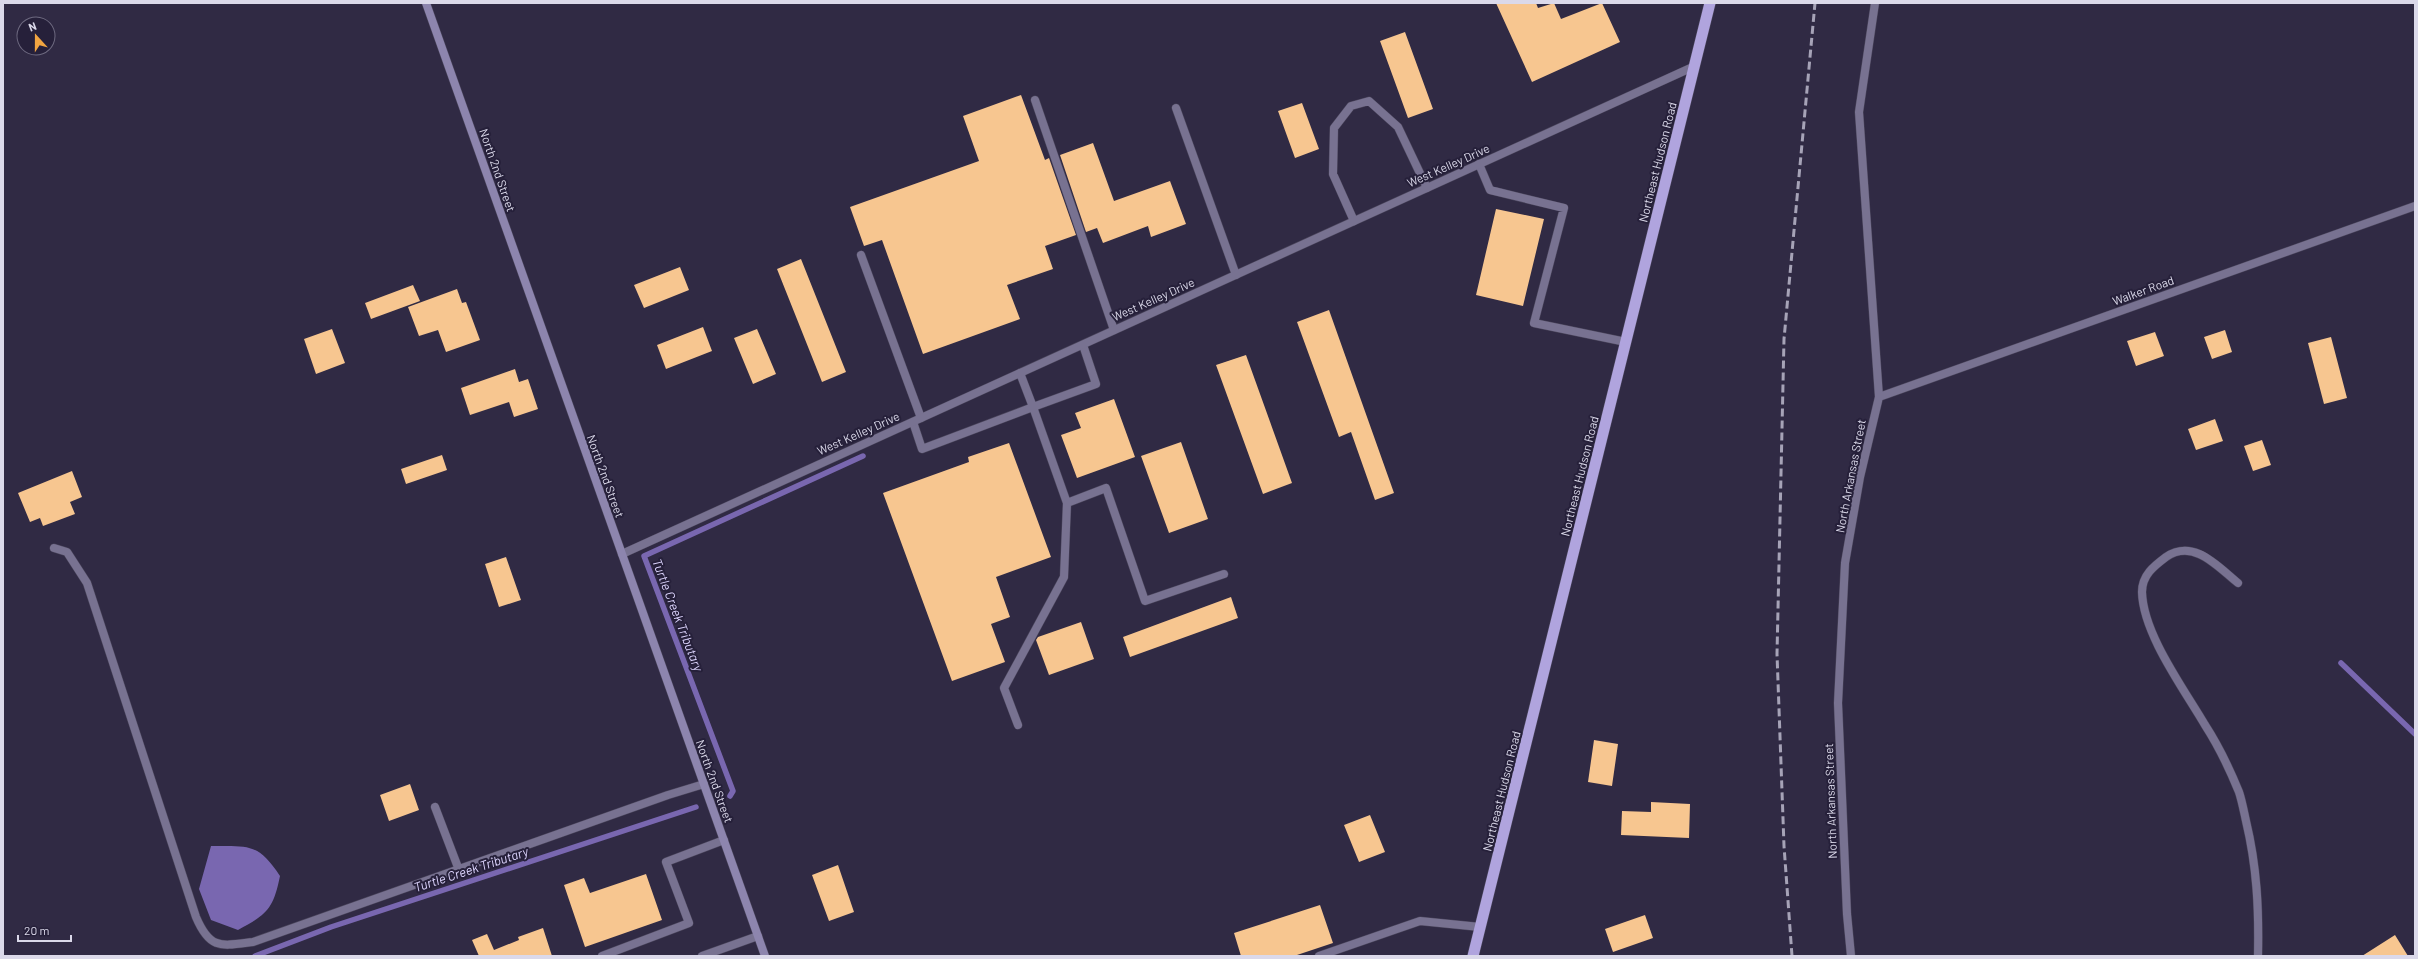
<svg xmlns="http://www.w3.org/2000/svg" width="2418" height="959" viewBox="0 0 2418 959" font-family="Barlow,sans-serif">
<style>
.water{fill:#7967b0}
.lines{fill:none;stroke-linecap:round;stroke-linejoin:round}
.stream{stroke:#7967b0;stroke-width:5.5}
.building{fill:#f7c690}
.service-casing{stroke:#4b465c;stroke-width:9}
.minor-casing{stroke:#4b465c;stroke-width:9}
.secondary-casing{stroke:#4b465c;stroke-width:9}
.trunk-casing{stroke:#4b465c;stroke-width:12}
.service{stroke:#787291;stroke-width:8}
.minor{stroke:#787291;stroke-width:8}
.secondary{stroke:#8d85ae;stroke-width:8}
.trunk{stroke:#b0a4de;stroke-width:11}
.rail{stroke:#a6a3b7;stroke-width:3;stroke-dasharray:8 4;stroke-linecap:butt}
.labels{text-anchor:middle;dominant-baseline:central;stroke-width:4;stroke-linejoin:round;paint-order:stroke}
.street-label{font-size:12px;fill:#dbd9ea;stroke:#26203a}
.water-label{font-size:13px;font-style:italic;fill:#ddd5fe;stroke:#26203a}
</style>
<rect width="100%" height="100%" fill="#302a44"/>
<path class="water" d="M 211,846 C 249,846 258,843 280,876 C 273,910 267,914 238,930 L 211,920 L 199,889 Z"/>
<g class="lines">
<path class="stream" d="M 2341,663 L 2415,734
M 730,796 L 733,791 L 644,556 L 863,456
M 255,956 L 331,927 L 696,807"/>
</g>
<path class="building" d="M 1496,3 L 1536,3 L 1538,8 L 1554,3 L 1561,19 L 1602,3 L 1620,42 L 1532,82 Z
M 1405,32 L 1433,109 L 1408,118 L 1380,41 Z
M 1021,95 L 1045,160 L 1049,158 L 1076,235 L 1045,246 L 1053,269 L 1007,285 L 1020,319 L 923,354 L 882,240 L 864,246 L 850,207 L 979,161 L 963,116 Z
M 1302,103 L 1319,149 L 1295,158 L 1278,111 Z
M 1093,143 L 1114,201 L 1170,181 L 1186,224 L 1151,237 L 1148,226 L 1103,243 L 1097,228 L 1086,232 L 1060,155 Z
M 1496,209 L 1544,219 L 1523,306 L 1476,295 Z
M 801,259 L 846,372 L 822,382 L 777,269 Z
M 680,267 L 689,290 L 644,308 L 634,285 Z
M 413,285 L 420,301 L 371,319 L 365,303 Z
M 457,289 L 462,303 L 466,302 L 480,340 L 446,352 L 438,330 L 419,336 L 408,307 Z
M 1329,310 L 1394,493 L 1375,500 L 1351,432 L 1339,437 L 1297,322 Z
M 703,327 L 712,351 L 666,369 L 657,345 Z
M 332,329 L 345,363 L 316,374 L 304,339 Z
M 757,329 L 776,374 L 753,384 L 734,338 Z
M 2225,330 L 2232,352 L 2212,359 L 2204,337 Z
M 2155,332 L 2164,356 L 2136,366 L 2127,341 Z
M 2331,337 L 2347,398 L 2324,404 L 2308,343 Z
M 1246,355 L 1292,483 L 1263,494 L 1216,365 Z
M 515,369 L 519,382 L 528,379 L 538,409 L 514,417 L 509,402 L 470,415 L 461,388 Z
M 1114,399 L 1135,457 L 1077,478 L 1061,435 L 1081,428 L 1075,413 Z
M 2215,419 L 2223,441 L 2196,450 L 2188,429 Z
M 2262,440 L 2271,465 L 2253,471 L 2244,446 Z
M 1181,442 L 1208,519 L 1169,533 L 1141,456 Z
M 1009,443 L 1051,557 L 996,577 L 1010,617 L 991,624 L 1005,662 L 952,681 L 883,493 L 969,462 L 968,457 Z
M 442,455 L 447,470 L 406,484 L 401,469 Z
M 72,471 L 82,497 L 70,502 L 75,514 L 43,526 L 40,518 L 30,522 L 18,493 Z
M 506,557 L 521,600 L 499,607 L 485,564 Z
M 1231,597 L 1238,618 L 1130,657 L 1123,637 Z
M 1081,622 L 1094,659 L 1049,675 L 1036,640 L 1038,637 Z
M 1594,740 L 1618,744 L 1612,786 L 1588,782 Z
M 410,784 L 419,810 L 389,821 L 380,795 Z
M 1651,802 L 1690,804 L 1689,838 L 1621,835 L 1622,811 L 1651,812 Z
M 1370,815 L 1385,852 L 1359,862 L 1344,825 Z
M 838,865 L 854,912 L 829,921 L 812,875 Z
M 646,874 L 662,920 L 585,947 L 564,885 L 584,878 L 590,893 Z
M 1320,905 L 1333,943 L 1294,956 L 1241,956 L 1234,933 Z
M 1645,915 L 1653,938 L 1613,952 L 1605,929 Z
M 543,928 L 552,956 L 479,956 L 472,940 L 487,934 L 494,950 L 519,940 L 518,937 Z
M 2395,935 L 2408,956 L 2362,956 Z"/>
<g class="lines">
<defs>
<path id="service" d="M 1035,100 L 1114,330
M 1176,108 L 1236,275
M 1479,164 L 1490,190 L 1564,208 L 1534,323 L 1626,342
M 1354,221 L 1333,174 L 1334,128 L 1351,106 L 1369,101 L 1398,127 L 1427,188
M 861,255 L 921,418
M 1083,345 L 1096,384 L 1033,407 L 1067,503 L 1106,488 L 1145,601 L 1224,574
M 913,422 L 922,449 L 1033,407 L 1020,373
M 54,548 L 67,552 L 87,583 L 196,917 C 210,950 221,946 253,942 L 668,795 L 704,784
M 2238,583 C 2218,567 2194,538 2166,557 C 2154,566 2142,575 2142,592 C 2143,634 2184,689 2205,725 C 2218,745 2230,770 2239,792 C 2242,801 2244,812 2246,821 C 2257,867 2259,909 2258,956
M 1018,725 L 1004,688 L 1064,577 L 1067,503
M 435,807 L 459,870
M 602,956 L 689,923 L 666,862 L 724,840
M 1319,956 L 1420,921 L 1480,927"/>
<path id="minor" d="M 1879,397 L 2415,206
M 622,554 L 1695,66
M 702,956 L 758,936
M 1851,956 L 1847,914 L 1838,703 L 1845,563 L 1860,477 L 1879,397 L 1859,112 L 1875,3"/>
<path id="secondary" d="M 426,3 L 765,956"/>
<path id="trunk" d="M 1473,956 L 1710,3"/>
</defs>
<use href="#service" class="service-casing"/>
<use href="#minor" class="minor-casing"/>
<use href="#secondary" class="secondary-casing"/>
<use href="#trunk" class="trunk-casing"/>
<use href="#service" class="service"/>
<use href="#minor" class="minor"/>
<use href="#secondary" class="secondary"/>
<use href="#trunk" class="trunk"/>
<path class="rail" d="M 1792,956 L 1784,846 L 1777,654 L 1784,339 L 1815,3"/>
</g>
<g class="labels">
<g class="street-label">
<text transform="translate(1657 162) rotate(-76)">Northeast Hudson Road</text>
<text transform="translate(1448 165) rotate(-24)">West Kelley Drive</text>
<text transform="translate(498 170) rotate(71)">North 2nd Street</text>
<text transform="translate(2143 290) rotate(-20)">Walker Road</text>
<text transform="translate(1153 299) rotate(-24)">West Kelley Drive</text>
<text transform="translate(858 433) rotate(-24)">West Kelley Drive</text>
<text transform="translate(606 476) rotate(70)">North 2nd Street</text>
<text transform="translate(1579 476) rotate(-76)">Northeast Hudson Road</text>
<text transform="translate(1850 476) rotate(-79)">North Arkansas Street</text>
<text transform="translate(715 781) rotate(70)">North 2nd Street</text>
<text transform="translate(1501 791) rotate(-76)">Northeast Hudson Road</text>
<text transform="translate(1830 801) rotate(-92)">North Arkansas Street</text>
</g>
<g class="water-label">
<text transform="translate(678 615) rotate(69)">Turtle Creek Tributary</text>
<text transform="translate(471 869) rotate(-18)">Turtle Creek Tributary</text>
</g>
</g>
<rect width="2418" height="959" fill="none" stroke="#dbd9ea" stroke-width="8"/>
<g transform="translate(36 36) rotate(339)"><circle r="19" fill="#26203a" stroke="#6e6a80"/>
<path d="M0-3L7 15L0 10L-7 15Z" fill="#f2a541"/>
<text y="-6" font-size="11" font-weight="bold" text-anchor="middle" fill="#dbd9ea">N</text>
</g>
<path d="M18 935v6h53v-6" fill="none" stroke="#dbd9ea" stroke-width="2"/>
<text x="24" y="935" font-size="12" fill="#dbd9ea" stroke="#26203a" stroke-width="3" paint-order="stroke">20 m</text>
</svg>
